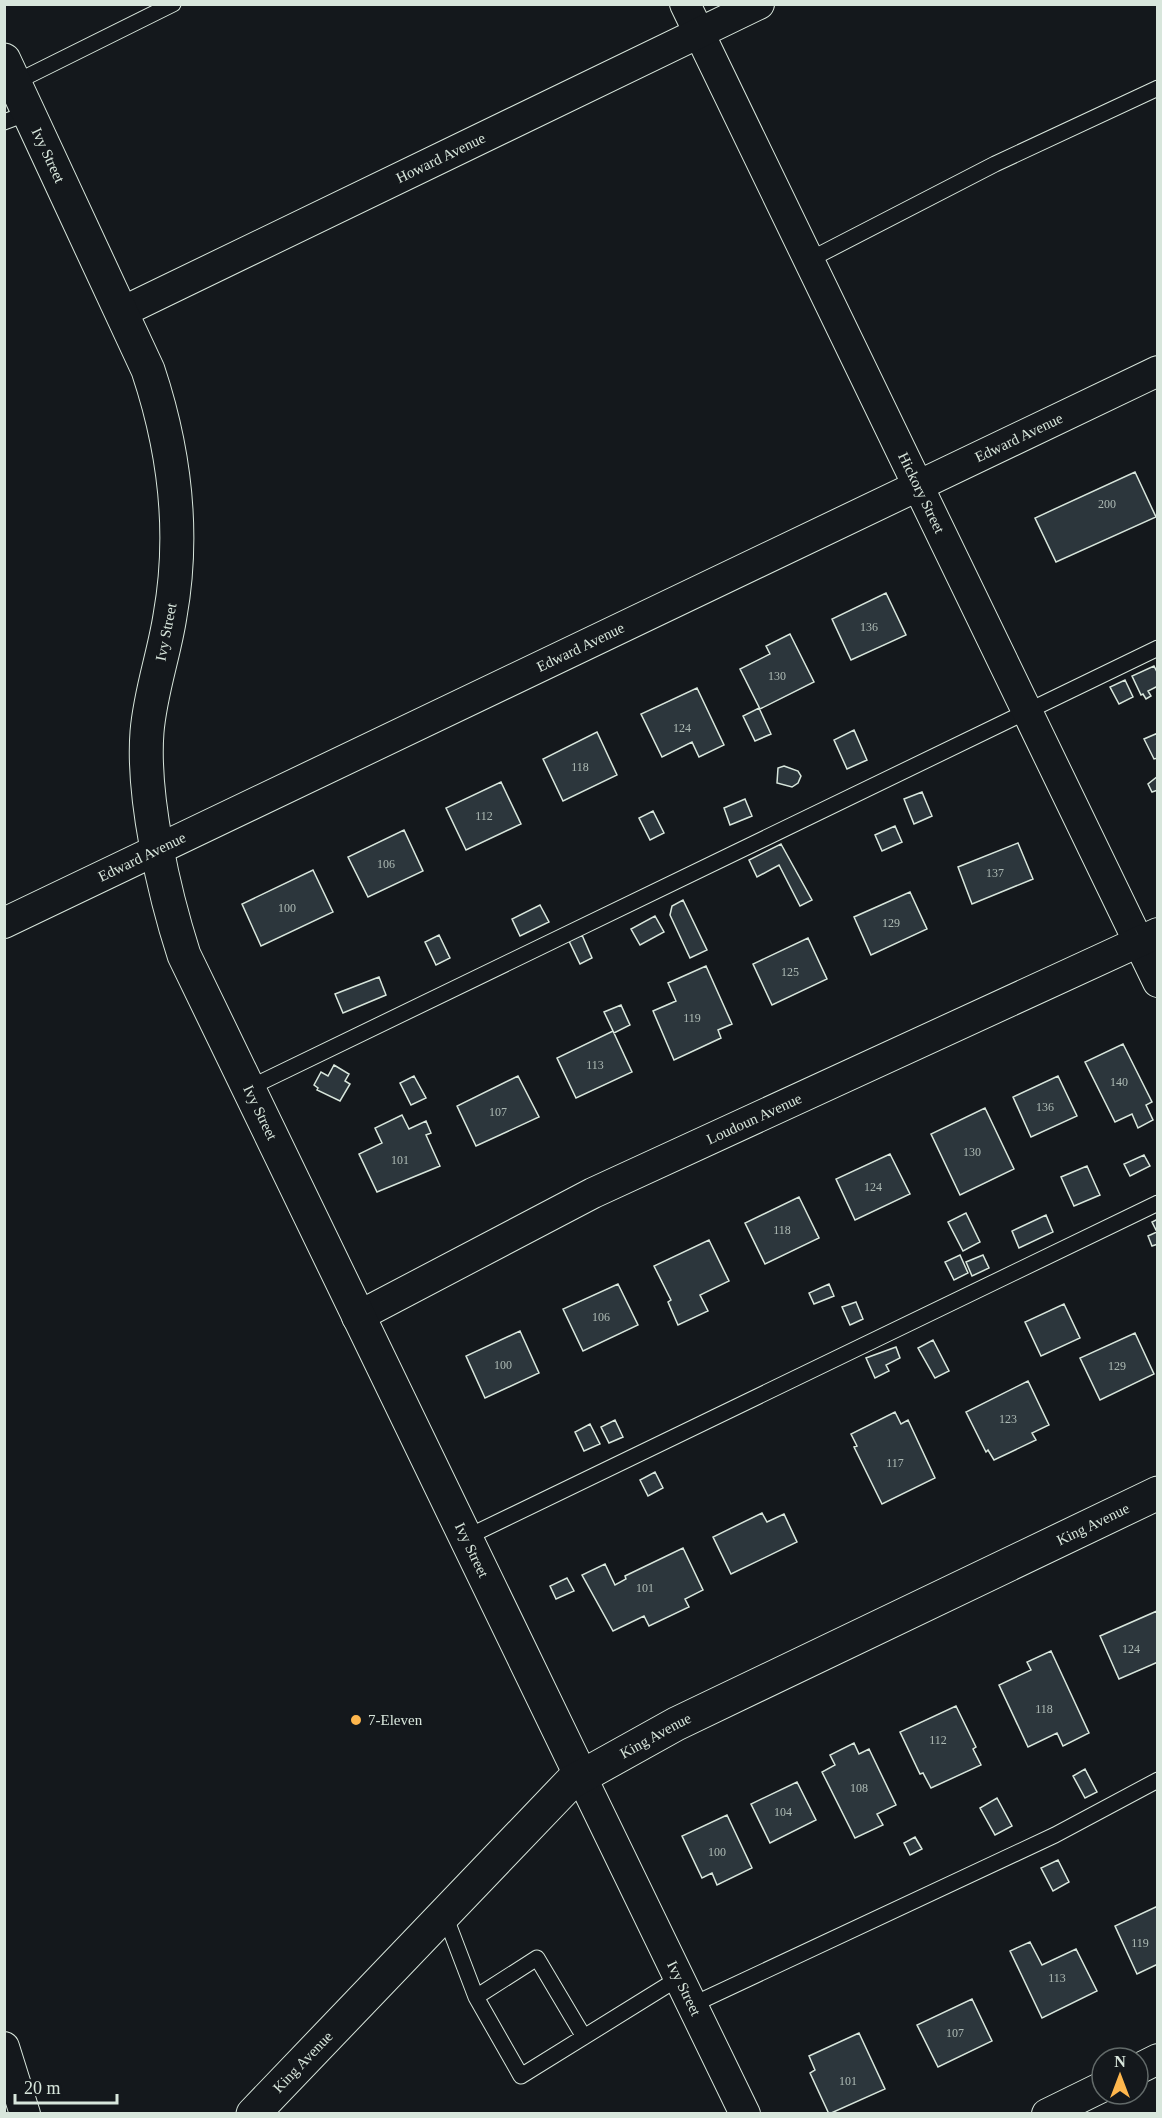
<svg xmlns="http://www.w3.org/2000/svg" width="1162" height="2118" viewBox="0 0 1162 2118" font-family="'Times New Roman',serif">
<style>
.building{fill:#2c363c;stroke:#d8e6dc;stroke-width:1.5}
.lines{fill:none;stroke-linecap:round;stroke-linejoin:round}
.lane-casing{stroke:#d8e6dc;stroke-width:17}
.street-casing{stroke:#d8e6dc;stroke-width:32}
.secondary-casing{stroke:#d8e6dc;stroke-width:35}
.lane{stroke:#14181c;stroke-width:15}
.street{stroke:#14181c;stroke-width:30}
.secondary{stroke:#14181c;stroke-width:33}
.poi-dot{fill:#ffb74d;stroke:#14181c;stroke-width:2}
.labels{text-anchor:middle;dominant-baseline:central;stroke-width:4.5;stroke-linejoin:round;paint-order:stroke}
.number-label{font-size:12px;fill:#adbab4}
.street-label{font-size:15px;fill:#d8e6dc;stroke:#14181c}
.poi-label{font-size:15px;fill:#d8e6dc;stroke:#14181c;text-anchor:start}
</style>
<rect width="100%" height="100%" fill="#14181c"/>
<path class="building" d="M 1135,472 L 1156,517 L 1056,562 L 1035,518 Z
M 886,593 L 906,635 L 851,660 L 832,619 Z
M 790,634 L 814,682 L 760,709 L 740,669 L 770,654 L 766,646 Z
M 1154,666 L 1158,674 L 1158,686 L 1148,691 L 1151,696 L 1146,699 L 1143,694 L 1141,695 L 1132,676 Z
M 1125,680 L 1133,697 L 1119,704 L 1110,687 Z
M 697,688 L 724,745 L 699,757 L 692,742 L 662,757 L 641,714 Z
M 759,708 L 771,734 L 755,741 L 743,716 Z
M 854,730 L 867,760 L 847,769 L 834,740 Z
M 597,732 L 617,775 L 563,801 L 543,759 Z
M 1158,733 L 1158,758 L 1154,759 L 1144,739 Z
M 784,766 L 798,771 L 801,776 L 798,783 L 792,787 L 777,783 L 778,768 Z
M 1158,776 L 1158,790 L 1152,792 L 1148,784 Z
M 501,782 L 521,824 L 466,850 L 446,808 Z
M 922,792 L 932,816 L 914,824 L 904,799 Z
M 745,799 L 752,816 L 730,825 L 724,808 Z
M 653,811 L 664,833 L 650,840 L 639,818 Z
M 895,826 L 902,842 L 882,851 L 875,835 Z
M 404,830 L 423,871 L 368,897 L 348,857 Z
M 1018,843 L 1033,879 L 972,904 L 958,867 Z
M 781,844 L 812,900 L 800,906 L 779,865 L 757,877 L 749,860 Z
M 313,870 L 333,912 L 261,946 L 242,904 Z
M 910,892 L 927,929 L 871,955 L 854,917 Z
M 683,900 L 707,950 L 690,958 L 670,915 L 672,906 Z
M 540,905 L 549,922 L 520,936 L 512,919 Z
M 655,916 L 664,932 L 640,945 L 631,929 Z
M 439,935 L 450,958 L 436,965 L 425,942 Z
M 582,935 L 592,958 L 580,964 L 569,941 Z
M 808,938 L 827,979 L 772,1005 L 753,964 Z
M 706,966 L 732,1024 L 718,1030 L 721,1038 L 674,1060 L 653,1011 L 676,1001 L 668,983 Z
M 379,977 L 386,995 L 343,1013 L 335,994 Z
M 621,1005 L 630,1025 L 614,1033 L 604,1012 Z
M 613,1031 L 632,1072 L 576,1098 L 557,1058 Z
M 1123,1044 L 1152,1102 L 1146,1105 L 1153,1120 L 1138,1128 L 1132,1114 L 1115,1122 L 1085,1062 Z
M 334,1065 L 349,1074 L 345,1081 L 350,1084 L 340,1101 L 317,1090 L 318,1088 L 314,1085 L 321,1072 L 328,1076 Z
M 414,1076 L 426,1098 L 411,1105 L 400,1083 Z
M 518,1076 L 539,1117 L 476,1146 L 457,1106 Z
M 1058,1076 L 1077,1116 L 1031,1137 L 1013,1097 Z
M 985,1108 L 1014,1169 L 960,1195 L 931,1134 Z
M 402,1115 L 409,1129 L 426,1121 L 431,1133 L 426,1135 L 440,1166 L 377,1192 L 359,1154 L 382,1143 L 375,1128 Z
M 890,1154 L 910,1194 L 855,1220 L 836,1179 Z
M 1144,1155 L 1150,1166 L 1130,1176 L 1124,1164 Z
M 1087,1166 L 1100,1195 L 1074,1206 L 1061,1177 Z
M 799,1197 L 819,1238 L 765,1264 L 745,1223 Z
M 966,1213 L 980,1242 L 963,1251 L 948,1222 Z
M 1046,1215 L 1053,1232 L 1019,1248 L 1012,1231 Z
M 1158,1219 L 1158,1244 L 1152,1246 L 1148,1236 L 1157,1232 L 1152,1222 Z
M 709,1240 L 729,1281 L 700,1295 L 708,1311 L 678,1325 L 668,1302 L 671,1300 L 654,1266 Z
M 960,1255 L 968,1273 L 954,1280 L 945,1262 Z
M 983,1255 L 989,1268 L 972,1276 L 966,1262 Z
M 618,1284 L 638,1325 L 583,1351 L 563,1309 Z
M 829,1284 L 834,1296 L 814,1304 L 809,1293 Z
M 856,1302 L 863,1319 L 850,1325 L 842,1307 Z
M 1064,1304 L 1080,1338 L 1041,1356 L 1025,1322 Z
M 520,1331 L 539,1373 L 485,1398 L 466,1356 Z
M 1135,1333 L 1154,1374 L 1100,1400 L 1080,1358 Z
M 933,1340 L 949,1371 L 935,1378 L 918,1348 Z
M 896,1347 L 900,1358 L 886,1365 L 889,1371 L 875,1378 L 866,1358 Z
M 1028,1381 L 1049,1425 L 1032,1433 L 1036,1440 L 994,1460 L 988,1450 L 986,1452 L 966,1412 Z
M 895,1412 L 901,1424 L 908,1420 L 935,1478 L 882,1504 L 854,1447 L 857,1446 L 851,1434 Z
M 615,1420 L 623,1437 L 609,1443 L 601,1427 Z
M 590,1424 L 600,1444 L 584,1451 L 575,1432 Z
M 655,1472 L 663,1488 L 648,1496 L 640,1480 Z
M 762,1513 L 767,1522 L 784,1514 L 797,1542 L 731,1574 L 713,1537 Z
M 683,1548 L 703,1590 L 685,1599 L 689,1607 L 649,1626 L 644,1616 L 613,1631 L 582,1575 L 605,1564 L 615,1585 L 626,1579 L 625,1576 Z
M 567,1578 L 574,1591 L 556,1599 L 550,1586 Z
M 1157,1611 L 1158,1662 L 1119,1679 L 1100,1636 Z
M 1051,1651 L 1089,1733 L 1063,1746 L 1057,1733 L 1028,1747 L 999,1685 L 1031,1670 L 1027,1662 Z
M 956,1706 L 976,1747 L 973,1749 L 981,1765 L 931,1788 L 923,1773 L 920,1774 L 900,1732 Z
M 854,1743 L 859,1754 L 869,1749 L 896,1805 L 877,1814 L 883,1825 L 855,1838 L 822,1772 L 835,1765 L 830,1755 Z
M 1085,1769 L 1097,1792 L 1085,1798 L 1073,1776 Z
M 797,1782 L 816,1820 L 770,1843 L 751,1804 Z
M 997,1798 L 1012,1826 L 995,1835 L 980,1808 Z
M 727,1815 L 752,1868 L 717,1885 L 712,1873 L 702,1878 L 682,1836 Z
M 915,1837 L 922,1849 L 910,1855 L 904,1843 Z
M 1058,1860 L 1069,1882 L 1053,1891 L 1041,1868 Z
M 1158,1906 L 1158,1964 L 1137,1974 L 1115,1926 Z
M 1030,1942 L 1042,1965 L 1076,1949 L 1097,1991 L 1042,2018 L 1010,1951 Z
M 972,1999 L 992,2041 L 938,2067 L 917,2025 Z
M 859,2033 L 885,2089 L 829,2114 L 810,2073 L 815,2070 L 809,2056 Z"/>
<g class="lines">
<defs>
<path id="lane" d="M 12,84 L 173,4
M 4,122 L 28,113
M 809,260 L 995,164 L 1158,88
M 247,1089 L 1158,648
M 465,1538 L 1158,1203
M 444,1913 L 476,1997 L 521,2076 L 679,1978
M 476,1997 L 537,1958 L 584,2037
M 692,2005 L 1055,1835 L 1158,1780"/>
<g id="street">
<path id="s1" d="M 685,4 L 1158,982"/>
<path id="s2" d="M 122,312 L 759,4"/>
<path id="s3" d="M 4,923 L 1158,371"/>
<path id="s4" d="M 357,1317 L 593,1193 L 1158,933"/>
<path id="s5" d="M 581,1776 L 745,2114"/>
<path d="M 4,2047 L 25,2114"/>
<path d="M 1138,2069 L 1158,2059"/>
<path d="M 1047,2114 L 1102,2087"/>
</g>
<g id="secondary">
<path id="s6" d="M 4,60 L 148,370 C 175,451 185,532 170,616 C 164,655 150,693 147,732 C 142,797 164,893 184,955 L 581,1776"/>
<path id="s7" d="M 253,2114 L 570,1783 L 676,1724 L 1158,1493"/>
</g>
</defs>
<use href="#lane" class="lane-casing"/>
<use href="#street" class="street-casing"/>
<use href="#secondary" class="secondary-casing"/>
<use href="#lane" class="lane"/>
<use href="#street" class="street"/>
<use href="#secondary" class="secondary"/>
</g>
<circle class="poi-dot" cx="356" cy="1720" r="6"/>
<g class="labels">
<g class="number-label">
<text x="1107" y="504">200</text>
<text x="869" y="627">136</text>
<text x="777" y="676">130</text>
<text x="682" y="728">124</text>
<text x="580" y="767">118</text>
<text x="484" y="816">112</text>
<text x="386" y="864">106</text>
<text x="995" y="873">137</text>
<text x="287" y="908">100</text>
<text x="891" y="923">129</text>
<text x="790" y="972">125</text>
<text x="692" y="1018">119</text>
<text x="595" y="1065">113</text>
<text x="1119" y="1082">140</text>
<text x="1045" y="1107">136</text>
<text x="498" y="1112">107</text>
<text x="972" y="1152">130</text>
<text x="400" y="1160">101</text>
<text x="873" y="1187">124</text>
<text x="782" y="1230">118</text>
<text x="601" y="1317">106</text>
<text x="503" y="1365">100</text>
<text x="1117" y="1366">129</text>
<text x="1008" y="1419">123</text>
<text x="895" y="1463">117</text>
<text x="645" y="1588">101</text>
<text x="1131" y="1649">124</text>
<text x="1044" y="1709">118</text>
<text x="938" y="1740">112</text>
<text x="859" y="1788">108</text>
<text x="783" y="1812">104</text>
<text x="717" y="1852">100</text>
<text x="1140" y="1943">119</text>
<text x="1057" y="1978">113</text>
<text x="955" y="2033">107</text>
<text x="848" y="2081">101</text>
</g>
<g class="street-label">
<text stroke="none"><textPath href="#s6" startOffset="105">Ivy Street</textPath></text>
<text stroke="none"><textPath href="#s2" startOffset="354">Howard Avenue</textPath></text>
<text stroke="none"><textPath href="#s3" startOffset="1125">Edward Avenue</textPath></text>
<text stroke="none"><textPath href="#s1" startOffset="543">Hickory Street</textPath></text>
<text transform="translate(166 632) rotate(-79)">Ivy Street</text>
<text stroke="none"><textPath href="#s3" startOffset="639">Edward Avenue</textPath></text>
<text stroke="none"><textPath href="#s3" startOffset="153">Edward Avenue</textPath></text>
<text stroke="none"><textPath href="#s6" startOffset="1112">Ivy Street</textPath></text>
<text stroke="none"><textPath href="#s4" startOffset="444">Loudoun Avenue</textPath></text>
<text stroke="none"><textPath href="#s7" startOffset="1042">King Avenue</textPath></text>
<text stroke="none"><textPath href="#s6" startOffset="1598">Ivy Street</textPath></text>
<text stroke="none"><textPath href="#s7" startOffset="556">King Avenue</textPath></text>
<text stroke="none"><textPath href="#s5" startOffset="236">Ivy Street</textPath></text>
<text stroke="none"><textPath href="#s7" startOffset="72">King Avenue</textPath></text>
</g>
<g class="poi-label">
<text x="368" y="1720">7-Eleven</text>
</g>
</g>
<rect width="1162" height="2118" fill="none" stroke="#d8e6dc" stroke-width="12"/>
<g transform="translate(1120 2076)"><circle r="28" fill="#14181c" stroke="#626a69" stroke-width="1.5"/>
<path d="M0-4.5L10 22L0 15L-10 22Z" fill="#ffb74d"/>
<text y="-9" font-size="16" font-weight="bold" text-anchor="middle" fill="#d8e6dc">N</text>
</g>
<path d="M15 2094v9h102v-9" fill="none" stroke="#d8e6dc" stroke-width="3"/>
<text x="24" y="2094" font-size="18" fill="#d8e6dc" stroke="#14181c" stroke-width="4.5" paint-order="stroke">20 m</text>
</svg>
